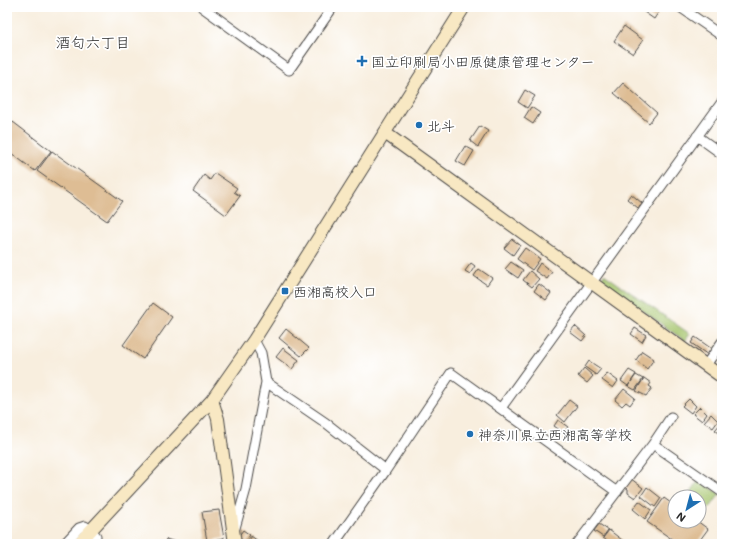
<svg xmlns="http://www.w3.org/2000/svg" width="729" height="551" viewBox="0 0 729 551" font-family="Mali,'Klee One',sans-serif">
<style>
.green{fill:#a6c56d;stroke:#68784c}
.building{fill:#debd94}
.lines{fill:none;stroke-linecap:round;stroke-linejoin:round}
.street-casing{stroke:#4a4846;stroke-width:11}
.secondary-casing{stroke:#4a4846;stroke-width:14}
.street{stroke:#fff;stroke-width:9}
.secondary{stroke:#f8e8c3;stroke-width:12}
.poi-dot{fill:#1f6fb2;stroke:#fff;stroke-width:1.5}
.labels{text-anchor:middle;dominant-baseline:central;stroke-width:3.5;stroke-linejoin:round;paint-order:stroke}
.poi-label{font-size:14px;fill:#2b2b2b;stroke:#fff;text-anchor:start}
.neighbourhood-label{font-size:15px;fill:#2b2b2b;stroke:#fff}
</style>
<rect width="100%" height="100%" fill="#fff"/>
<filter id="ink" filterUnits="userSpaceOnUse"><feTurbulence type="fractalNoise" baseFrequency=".025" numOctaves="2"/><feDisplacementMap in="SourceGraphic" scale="8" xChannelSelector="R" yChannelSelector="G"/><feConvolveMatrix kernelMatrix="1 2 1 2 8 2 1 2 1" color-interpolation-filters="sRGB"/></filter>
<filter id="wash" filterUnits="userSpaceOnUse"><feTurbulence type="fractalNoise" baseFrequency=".012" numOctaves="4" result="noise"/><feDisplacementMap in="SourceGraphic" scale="16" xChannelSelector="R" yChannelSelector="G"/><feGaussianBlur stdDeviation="0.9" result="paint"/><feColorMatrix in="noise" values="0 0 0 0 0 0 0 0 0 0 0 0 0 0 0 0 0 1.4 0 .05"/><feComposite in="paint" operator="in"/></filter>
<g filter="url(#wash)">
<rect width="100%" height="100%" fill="#f8eede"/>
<path class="green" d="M 604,274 L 690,334 L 685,341 L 600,280 Z
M 699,480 L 720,494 L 709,509 L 699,502 L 699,497 L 692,497 L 689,495 Z"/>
<g id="blocks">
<path class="building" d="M 637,7 L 656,7 L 660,10 L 654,19 Z
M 624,26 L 643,40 L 633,54 L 614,41 Z
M 623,83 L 657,113 L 649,123 L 614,93 Z
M 525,90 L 535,96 L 527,108 L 518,102 Z
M 531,107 L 540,113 L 533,124 L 524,118 Z
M 7,118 L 12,122 L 7,129 Z
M 13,122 L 51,151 L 35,171 L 7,150 L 7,131 Z
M 480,126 L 488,131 L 478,147 L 470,141 Z
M 465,146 L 474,151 L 465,166 L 456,161 Z
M 52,151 L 122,201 L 107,221 L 37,171 Z
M 215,173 L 237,188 L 234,192 L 240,196 L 226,215 L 193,191 L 204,175 L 210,180 Z
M 631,194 L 642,203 L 638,208 L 627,199 Z
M 512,239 L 520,245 L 513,255 L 504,248 Z
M 525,248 L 540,259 L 532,270 L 517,259 Z
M 511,262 L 523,270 L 518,278 L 505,269 Z
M 471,263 L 475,266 L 470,274 L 465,271 Z
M 540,263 L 552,272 L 547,279 L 535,271 Z
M 479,269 L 492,278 L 487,285 L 474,276 Z
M 530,271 L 539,279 L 532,287 L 523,280 Z
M 539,284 L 551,293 L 546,300 L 534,291 Z
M 153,303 L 172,317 L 143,359 L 123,345 Z
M 575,326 L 586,336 L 582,341 L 570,332 Z
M 635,328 L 646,335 L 642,342 L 631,334 Z
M 286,329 L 309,348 L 301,356 L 279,338 Z
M 695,337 L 712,349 L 708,355 L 691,343 Z
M 283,348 L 299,360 L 292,369 L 276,357 Z
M 642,351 L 654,359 L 647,369 L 636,360 Z
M 589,361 L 601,369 L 596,375 L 585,367 Z
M 584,368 L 593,376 L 587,383 L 578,376 Z
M 629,370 L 636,374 L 628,386 L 621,381 Z
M 607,373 L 618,381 L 613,388 L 602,380 Z
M 636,375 L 643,379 L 635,390 L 628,386 Z
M 644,378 L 651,383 L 649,386 L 652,388 L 646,396 L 636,391 Z
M 624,389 L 635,398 L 630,405 L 626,402 L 622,406 L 615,400 Z
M 689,399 L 696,406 L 691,413 L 682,406 Z
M 569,400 L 577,406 L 565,422 L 557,415 Z
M 700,407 L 707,414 L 702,421 L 693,414 Z
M 711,414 L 718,421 L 713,428 L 704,422 Z
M 558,420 L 568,427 L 564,433 L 554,426 Z
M 722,422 L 722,435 L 715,430 Z
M 630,478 L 643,488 L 635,498 L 628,493 L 628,489 L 624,486 Z
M 647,487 L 661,498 L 655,507 L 641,496 Z
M 664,498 L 675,506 L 675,521 L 697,521 L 708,529 L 697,544 L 679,544 L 647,522 Z
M 639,501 L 651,510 L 645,519 L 633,509 Z
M 219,510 L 224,538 L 207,541 L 202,512 Z
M 599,524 L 608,530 L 603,537 L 594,531 Z
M 243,530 L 250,535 L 245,542 L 238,537 Z
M 609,530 L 626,543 L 625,544 L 612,544 L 603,538 Z
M 251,536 L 258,541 L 256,544 L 246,543 Z
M 166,539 L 182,544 L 164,544 Z"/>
</g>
</g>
<g filter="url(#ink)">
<use href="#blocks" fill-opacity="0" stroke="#4a4846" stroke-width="1"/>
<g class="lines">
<defs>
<path id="street" d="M 202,7 L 289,70 L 333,7
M 680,7 L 722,36
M 697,136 L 722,154
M 706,365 L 722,342
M 266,382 L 326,423 L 386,470 L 451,373 L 617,492
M 501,408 L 722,102
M 671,417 L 653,444 L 722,492
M 235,528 L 246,489 L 266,382 L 261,353 L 254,340
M 64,544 L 79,528 L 85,526 L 91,530 L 96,536 L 93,544
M 334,544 L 386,470
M 577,544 L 653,444"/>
<path id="secondary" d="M 385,133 L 722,377
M 212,400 L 218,419 L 235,544
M 78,544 L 212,400 L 254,340 L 464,7"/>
</defs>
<use href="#street" class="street-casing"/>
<use href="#secondary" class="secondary-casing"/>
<use href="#street" class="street"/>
<use href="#secondary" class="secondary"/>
</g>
</g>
<g class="poi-dot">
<path d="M360 55h4v4h4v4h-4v4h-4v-4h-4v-4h4z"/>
<circle cx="419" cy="125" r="4"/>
<rect x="281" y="287" width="8" height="8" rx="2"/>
<circle cx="470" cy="434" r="4"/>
</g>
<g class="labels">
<g class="poi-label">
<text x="371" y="61">国立印刷局小田原健康管理センター</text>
<text x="427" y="125">北斗</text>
<text x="293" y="291">西湘高校入口</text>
<text x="478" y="434">神奈川県立西湘高等学校</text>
</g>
<g class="neighbourhood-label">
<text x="93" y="42">酒匂六丁目</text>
</g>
</g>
<rect width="729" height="551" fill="none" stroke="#fff" stroke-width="24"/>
<g transform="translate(687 509) rotate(216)"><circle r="19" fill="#ffffff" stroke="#aaaaaa"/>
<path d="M0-3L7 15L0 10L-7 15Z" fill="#1f6fb2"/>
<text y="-6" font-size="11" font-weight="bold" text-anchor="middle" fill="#2b2b2b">N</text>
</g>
</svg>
